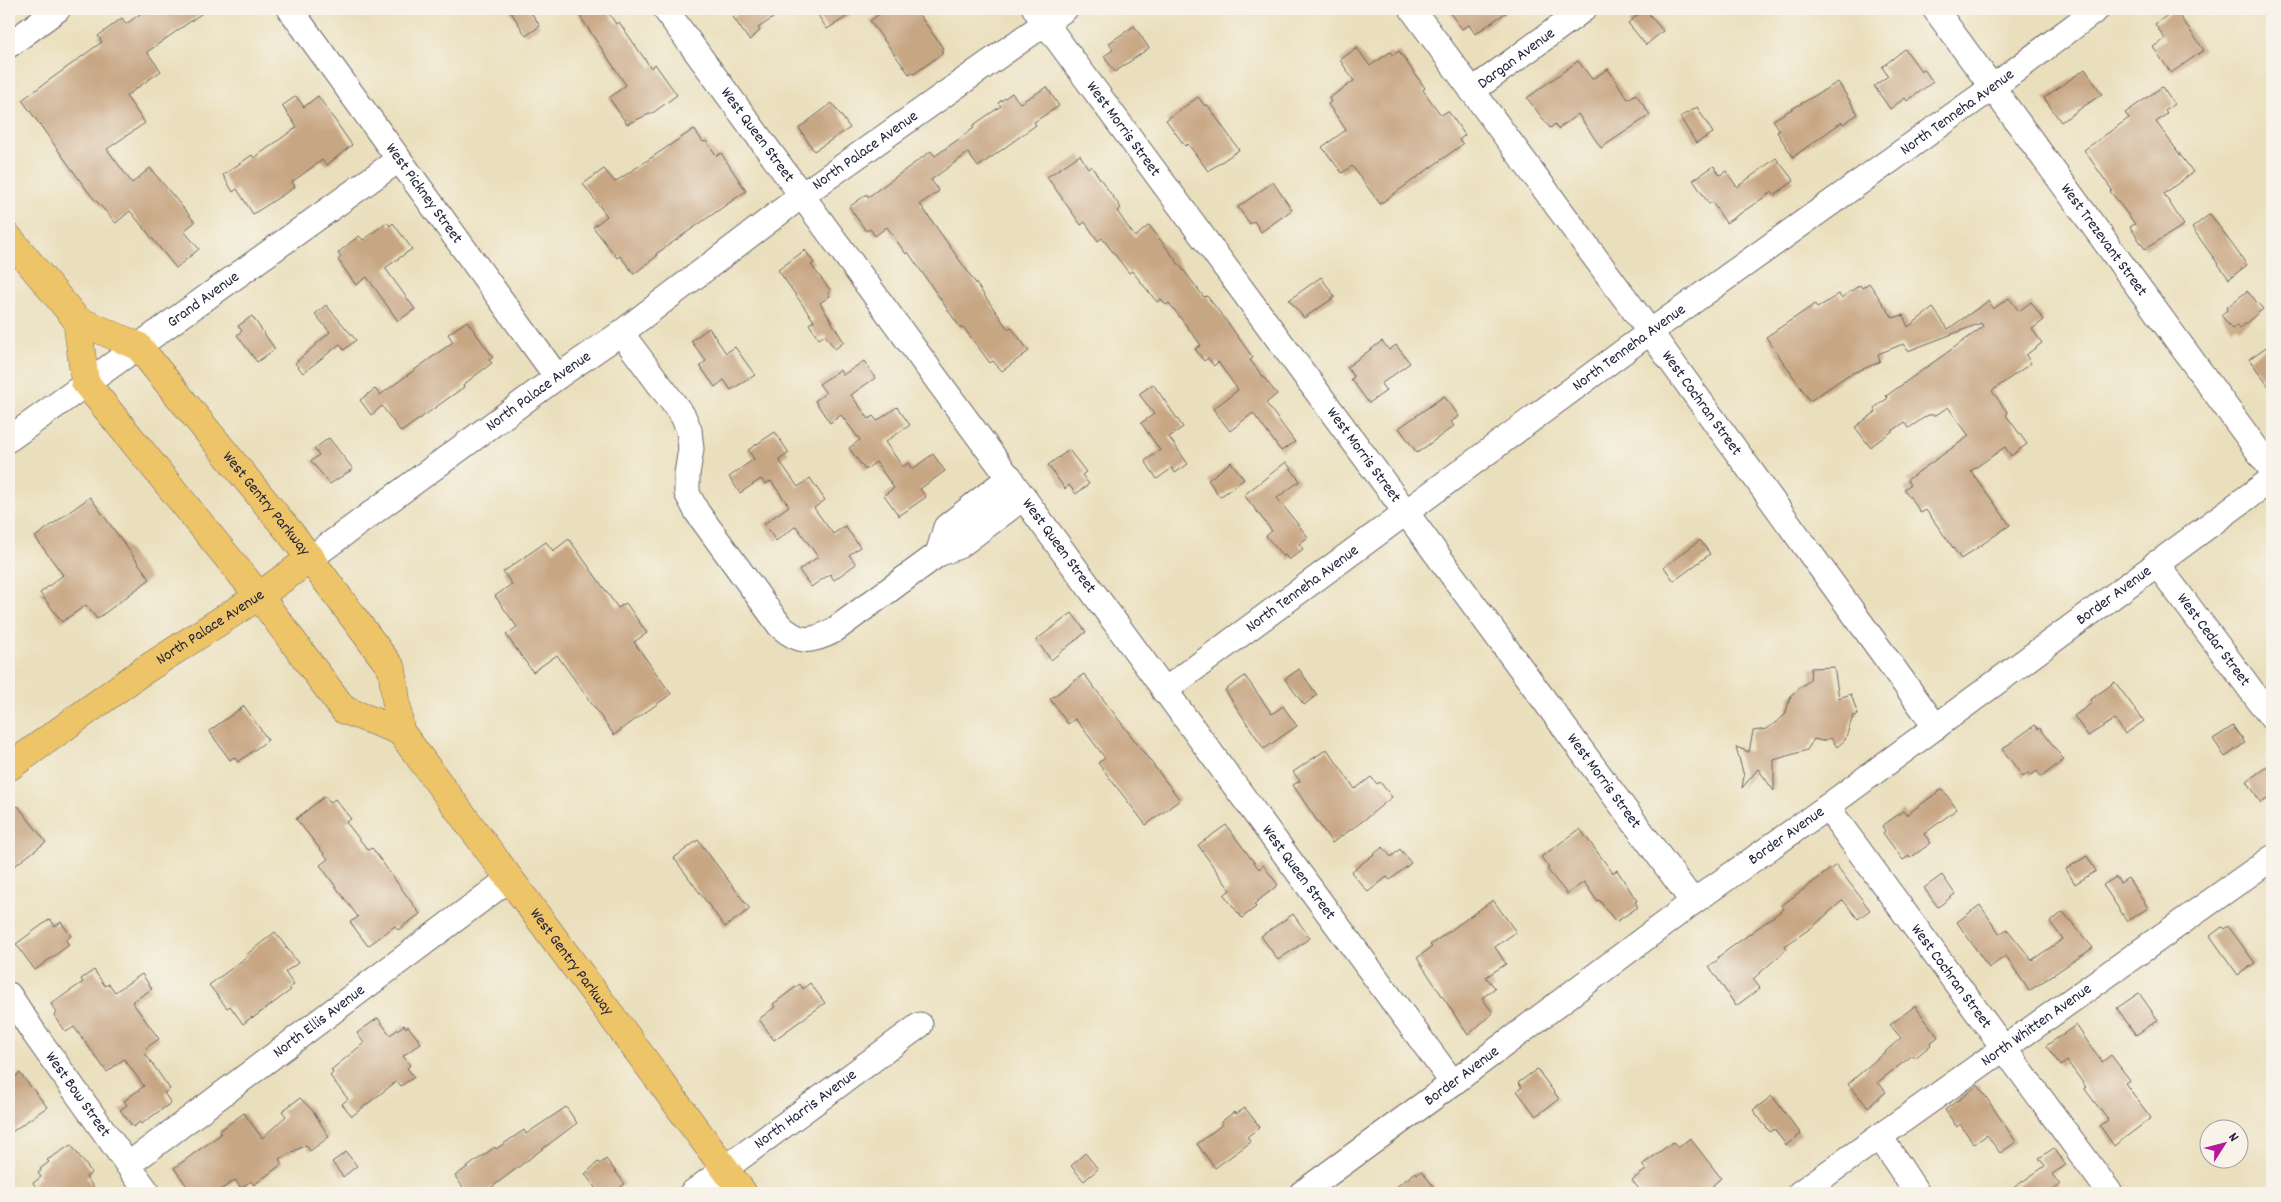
<svg xmlns="http://www.w3.org/2000/svg" width="2281" height="1202" viewBox="0 0 2281 1202" font-family="Dekko,sans-serif">
<style>
.building{fill:#c7a683}
.lines{fill:none;stroke-linecap:round;stroke-linejoin:round}
.minor-casing{stroke:#686468;stroke-width:27}
.major-casing{stroke:#686468;stroke-width:29}
.minor{stroke:#fff;stroke-width:25}
.major{stroke:#eec469;stroke-width:28}
.labels{text-anchor:middle;dominant-baseline:central;stroke-width:4.5;stroke-linejoin:round;paint-order:stroke}
.street-label{font-size:16px;fill:#22223b;stroke:#f7f3e8}
</style>
<rect width="100%" height="100%" fill="#f7f3e8"/>
<filter id="ink" filterUnits="userSpaceOnUse"><feTurbulence type="fractalNoise" baseFrequency=".02" numOctaves="2"/><feDisplacementMap in="SourceGraphic" scale="10" xChannelSelector="R" yChannelSelector="G"/><feConvolveMatrix kernelMatrix="1 2 1 2 8 2 1 2 1" color-interpolation-filters="sRGB"/></filter>
<filter id="wash" filterUnits="userSpaceOnUse"><feTurbulence type="fractalNoise" baseFrequency=".0096" numOctaves="4" result="noise"/><feDisplacementMap in="SourceGraphic" scale="20" xChannelSelector="R" yChannelSelector="G"/><feGaussianBlur stdDeviation="1.12" result="paint"/><feColorMatrix in="noise" values="0 0 0 0 0 0 0 0 0 0 0 0 0 0 0 0 0 1.4 0 .05"/><feComposite in="paint" operator="in"/></filter>
<g filter="url(#wash)">
<rect width="100%" height="100%" fill="#eadfbc"/>
<g id="blocks">
<path class="building" d="M 147,9 L 208,9 L 147,52 L 161,71 L 126,96 L 145,123 L 107,149 L 132,183 L 150,168 L 195,222 L 184,231 L 199,249 L 176,268 L 130,211 L 116,223 L 89,193 L 22,100 L 102,42 L 98,36 L 122,18 L 126,24 Z
M 509,9 L 529,9 L 540,26 L 526,36 Z
M 575,9 L 606,9 L 616,24 L 619,22 L 651,68 L 655,64 L 677,95 L 654,112 L 627,124 L 609,98 L 626,85 Z
M 745,9 L 786,9 L 758,28 L 760,31 L 749,40 L 733,17 Z
M 814,9 L 859,9 L 827,29 Z
M 886,9 L 915,9 L 943,48 L 941,50 L 943,53 L 914,74 L 912,72 L 909,74 L 870,21 Z
M 1447,9 L 1511,9 L 1475,34 L 1469,25 L 1462,29 Z
M 1645,9 L 1663,31 L 1646,45 L 1628,23 Z
M 2175,10 L 2204,50 L 2171,73 L 2153,47 L 2165,39 L 2155,24 Z
M 1134,26 L 1149,48 L 1115,72 L 1104,56 L 1113,50 L 1109,43 Z
M 1357,48 L 1370,66 L 1390,52 L 1393,55 L 1399,51 L 1425,88 L 1423,90 L 1441,115 L 1448,111 L 1465,135 L 1459,140 L 1463,144 L 1380,204 L 1352,166 L 1342,173 L 1322,147 L 1346,130 L 1328,104 L 1331,102 L 1329,98 L 1354,81 L 1340,60 Z
M 1905,49 L 1921,71 L 1924,69 L 1933,82 L 1907,101 L 1905,98 L 1890,109 L 1874,86 L 1888,76 L 1882,67 Z
M 1578,61 L 1592,79 L 1608,69 L 1628,99 L 1636,94 L 1650,115 L 1601,148 L 1578,114 L 1558,129 L 1555,124 L 1550,128 L 1527,98 Z
M 2085,69 L 2102,94 L 2061,122 L 2044,98 Z
M 1838,82 L 1858,114 L 1843,124 L 1842,122 L 1793,157 L 1777,132 L 1780,130 L 1773,120 Z
M 1047,87 L 1059,106 L 1034,122 L 1036,125 L 978,167 L 968,153 L 931,180 L 939,191 L 920,204 L 1008,329 L 1011,327 L 1029,351 L 1002,371 L 993,361 L 990,363 L 963,327 L 961,329 L 908,252 L 906,254 L 887,227 L 875,236 L 870,229 L 866,231 L 849,207 L 867,194 L 868,197 L 931,151 L 935,156 L 974,128 L 972,126 L 1001,106 L 998,103 L 1012,93 L 1020,103 Z
M 2162,87 L 2174,104 L 2165,111 L 2167,114 L 2156,122 L 2193,172 L 2164,194 L 2184,225 L 2145,249 L 2130,227 L 2135,224 L 2110,191 L 2112,190 L 2084,150 L 2129,118 L 2125,113 Z
M 296,96 L 304,107 L 318,96 L 352,145 L 327,165 L 322,160 L 292,182 L 295,187 L 253,214 L 237,189 L 233,192 L 223,175 L 252,155 L 254,158 L 297,127 L 282,106 Z
M 1198,97 L 1205,106 L 1207,104 L 1239,150 L 1208,171 L 1188,144 L 1185,146 L 1166,120 Z
M 832,103 L 850,128 L 814,151 L 799,128 Z
M 1697,107 L 1713,133 L 1696,143 L 1680,117 Z
M 694,129 L 703,142 L 706,141 L 717,156 L 721,153 L 746,191 L 656,254 L 657,256 L 634,274 L 620,256 L 617,258 L 593,227 L 607,216 L 583,184 L 604,169 L 615,182 Z
M 1080,155 L 1088,168 L 1091,166 L 1121,208 L 1117,211 L 1135,237 L 1149,225 L 1204,297 L 1207,296 L 1231,327 L 1253,358 L 1250,360 L 1277,394 L 1266,403 L 1295,442 L 1281,451 L 1253,413 L 1230,431 L 1213,409 L 1238,390 L 1218,362 L 1214,366 L 1208,358 L 1204,361 L 1195,349 L 1201,345 L 1169,303 L 1166,305 L 1161,299 L 1157,302 L 1132,271 L 1129,273 L 1102,238 L 1098,241 L 1085,222 L 1081,225 L 1047,177 Z
M 1776,158 L 1794,181 L 1774,195 L 1772,192 L 1726,223 L 1712,202 L 1709,204 L 1693,180 L 1714,166 L 1720,175 L 1726,171 L 1737,187 Z
M 1273,182 L 1292,210 L 1261,232 L 1254,221 L 1250,224 L 1238,207 Z
M 2210,214 L 2247,265 L 2229,279 L 2192,228 Z
M 387,222 L 390,226 L 393,223 L 412,249 L 385,268 L 415,309 L 398,321 L 367,277 L 356,285 L 338,260 L 341,257 L 338,253 L 351,242 L 359,236 L 363,240 Z
M 805,250 L 814,263 L 811,265 L 831,291 L 828,293 L 830,296 L 820,303 L 844,342 L 835,349 L 825,335 L 819,339 L 809,324 L 814,321 L 778,270 Z
M 1321,277 L 1335,297 L 1304,318 L 1289,300 Z
M 1869,283 L 1893,318 L 1903,315 L 1908,327 L 1933,308 L 1948,329 L 1988,301 L 1993,309 L 2009,298 L 2019,311 L 2031,302 L 2044,320 L 2032,329 L 2042,343 L 2026,355 L 2031,363 L 1992,391 L 2008,413 L 2006,415 L 2027,444 L 2011,456 L 2005,447 L 1971,471 L 2010,525 L 1961,559 L 1926,510 L 1921,513 L 1904,489 L 1910,485 L 1907,480 L 1969,436 L 1948,407 L 1936,415 L 1928,415 L 1909,428 L 1905,422 L 1870,447 L 1855,427 L 1876,412 L 1874,408 L 1888,398 L 1886,396 L 1983,327 L 1981,323 L 1908,351 L 1903,344 L 1878,354 L 1880,362 L 1848,375 L 1810,401 L 1766,337 L 1815,304 L 1817,308 L 1839,294 L 1841,298 L 1860,285 L 1862,288 Z
M 2247,291 L 2263,309 L 2239,329 L 2237,325 L 2232,329 L 2221,315 L 2227,310 L 2226,308 Z
M 326,305 L 356,340 L 344,350 L 340,344 L 303,373 L 295,363 L 330,332 L 315,314 Z
M 252,316 L 275,349 L 257,362 L 237,335 L 242,331 L 238,326 Z
M 467,321 L 493,357 L 489,360 L 492,363 L 463,385 L 464,387 L 401,432 L 382,406 L 371,415 L 360,400 L 375,389 L 380,395 L 453,342 L 448,334 Z
M 709,328 L 726,353 L 735,347 L 755,375 L 731,390 L 724,380 L 715,387 L 700,366 L 706,361 L 691,341 Z
M 1382,341 L 1389,350 L 1396,345 L 1410,363 L 1381,384 L 1386,391 L 1369,403 L 1351,379 L 1354,377 L 1347,367 Z
M 2272,343 L 2272,391 L 2249,359 Z
M 864,361 L 875,378 L 851,395 L 869,419 L 873,416 L 877,421 L 897,407 L 910,425 L 885,442 L 903,467 L 908,463 L 912,469 L 933,454 L 945,471 L 920,489 L 926,497 L 899,516 L 884,495 L 894,488 L 876,462 L 865,470 L 849,448 L 860,440 L 841,415 L 830,423 L 815,401 L 826,393 L 819,384 L 840,370 L 843,375 Z
M 1153,384 L 1183,427 L 1169,437 L 1188,464 L 1175,473 L 1172,468 L 1157,479 L 1145,461 L 1160,450 L 1141,423 L 1154,414 L 1139,394 Z
M 1444,396 L 1459,416 L 1451,422 L 1454,426 L 1417,453 L 1399,428 Z
M 775,432 L 789,453 L 779,460 L 798,487 L 810,478 L 825,500 L 814,508 L 833,534 L 845,526 L 860,547 L 849,555 L 856,564 L 834,580 L 830,574 L 811,587 L 799,570 L 818,557 L 796,526 L 776,541 L 764,524 L 789,506 L 771,481 L 765,484 L 761,479 L 740,493 L 729,477 L 754,459 L 748,450 Z
M 329,438 L 353,469 L 330,484 L 311,461 L 319,455 L 314,449 Z
M 1069,450 L 1086,472 L 1082,475 L 1089,484 L 1076,494 L 1069,485 L 1065,489 L 1048,465 Z
M 1231,462 L 1244,479 L 1220,497 L 1208,480 Z
M 1286,462 L 1300,481 L 1277,498 L 1308,537 L 1299,544 L 1303,549 L 1289,560 L 1285,555 L 1283,556 L 1266,536 L 1272,531 L 1244,495 Z
M 90,497 L 150,579 L 97,619 L 86,605 L 62,622 L 40,593 L 63,575 L 35,537 Z
M 569,539 L 618,608 L 626,603 L 647,633 L 634,642 L 671,694 L 614,735 L 557,655 L 533,672 L 506,635 L 517,627 L 495,596 L 512,584 L 503,572 L 546,542 L 553,551 Z
M 1700,540 L 1710,554 L 1674,581 L 1664,567 Z
M 1072,613 L 1086,632 L 1051,660 L 1036,640 Z
M 1834,667 L 1839,698 L 1851,694 L 1858,715 L 1853,716 L 1845,740 L 1837,747 L 1831,738 L 1822,741 L 1814,739 L 1807,750 L 1774,760 L 1774,791 L 1758,769 L 1742,788 L 1744,776 L 1736,747 L 1749,752 L 1753,731 L 1767,729 L 1785,715 L 1791,695 L 1810,680 L 1811,668 Z
M 1299,669 L 1317,695 L 1304,705 L 1285,679 Z
M 1084,674 L 1180,800 L 1146,825 L 1098,763 L 1105,758 L 1082,727 L 1075,719 L 1068,724 L 1050,699 Z
M 1245,676 L 1272,714 L 1283,706 L 1297,726 L 1264,749 L 1225,690 Z
M 2115,682 L 2144,721 L 2125,734 L 2115,719 L 2088,736 L 2074,716 L 2092,703 L 2090,700 Z
M 244,706 L 268,740 L 238,762 L 234,757 L 230,760 L 209,731 Z
M 2035,725 L 2038,729 L 2040,728 L 2064,760 L 2041,777 L 2037,771 L 2030,776 L 2028,773 L 2023,777 L 2002,749 Z
M 2233,726 L 2245,743 L 2225,757 L 2213,739 Z
M 1327,749 L 1355,789 L 1371,777 L 1377,784 L 1380,782 L 1392,797 L 1364,820 L 1332,843 L 1293,785 L 1300,781 L 1293,772 Z
M 2272,763 L 2272,796 L 2261,803 L 2247,781 Z
M 1942,789 L 1957,809 L 1924,834 L 1931,843 L 1910,858 L 1909,856 L 1903,860 L 1883,833 L 1885,831 L 1882,826 L 1903,811 L 1906,815 L 1909,813 Z
M 325,796 L 330,803 L 335,799 L 351,819 L 346,822 L 368,850 L 372,848 L 420,914 L 398,930 L 395,926 L 368,946 L 350,922 L 358,917 L 320,865 L 328,859 L 296,819 Z
M 18,806 L 46,842 L 9,870 L 9,813 Z
M 1226,825 L 1259,869 L 1263,865 L 1278,885 L 1254,904 L 1256,907 L 1242,918 L 1224,895 L 1230,890 L 1198,845 Z
M 1580,829 L 1613,873 L 1617,870 L 1637,901 L 1635,902 L 1638,907 L 1616,922 L 1599,900 L 1597,901 L 1584,882 L 1567,894 L 1547,869 L 1549,868 L 1541,857 Z
M 698,840 L 750,909 L 725,927 L 674,858 Z
M 1383,847 L 1391,857 L 1400,849 L 1411,863 L 1390,880 L 1387,877 L 1368,892 L 1351,872 Z
M 2087,856 L 2096,871 L 2075,884 L 2066,869 Z
M 1836,865 L 1870,910 L 1858,919 L 1843,900 L 1815,925 L 1785,946 L 1787,949 L 1753,979 L 1760,988 L 1736,1006 L 1709,966 L 1719,959 L 1718,957 L 1784,909 L 1781,906 Z
M 1942,875 L 1955,894 L 1938,907 L 1924,888 Z
M 2116,877 L 2120,883 L 2128,878 L 2148,908 L 2127,921 L 2103,885 Z
M 1493,900 L 1516,932 L 1495,947 L 1506,964 L 1486,977 L 1495,988 L 1482,998 L 1493,1013 L 1468,1035 L 1417,958 L 1432,947 L 1430,945 Z
M 1980,905 L 2000,934 L 2007,929 L 2032,960 L 2063,939 L 2050,922 L 2063,912 L 2093,948 L 2029,991 L 2006,956 L 1989,968 L 1957,922 Z
M 1293,914 L 1310,938 L 1278,960 L 1261,936 Z
M 50,919 L 55,926 L 61,922 L 71,936 L 66,940 L 69,945 L 35,970 L 16,944 Z
M 2228,926 L 2255,963 L 2238,975 L 2210,936 L 2222,927 L 2224,929 Z
M 275,932 L 298,963 L 285,972 L 294,985 L 289,988 L 291,990 L 253,1018 L 252,1017 L 243,1024 L 230,1006 L 227,1008 L 209,985 L 247,957 L 246,955 Z
M 94,970 L 105,986 L 109,984 L 115,992 L 142,974 L 152,989 L 132,1002 L 159,1039 L 146,1048 L 147,1049 L 144,1052 L 170,1089 L 164,1093 L 171,1103 L 141,1124 L 140,1122 L 133,1127 L 120,1110 L 127,1105 L 124,1101 L 144,1086 L 124,1059 L 107,1072 L 74,1027 L 66,1032 L 54,1015 L 57,1013 L 51,1004 L 83,982 L 81,979 Z
M 810,983 L 825,1003 L 774,1040 L 759,1019 L 775,1007 L 773,1004 L 800,984 L 803,989 Z
M 2139,993 L 2158,1020 L 2136,1035 L 2117,1008 Z
M 1915,1006 L 1938,1037 L 1930,1043 L 1931,1045 L 1915,1058 L 1913,1055 L 1878,1082 L 1886,1092 L 1868,1107 L 1848,1084 L 1901,1038 L 1890,1025 Z
M 378,1018 L 390,1035 L 404,1025 L 406,1028 L 408,1026 L 421,1043 L 403,1056 L 410,1065 L 407,1068 L 414,1077 L 401,1086 L 397,1081 L 352,1116 L 342,1104 L 348,1099 L 330,1076 L 333,1073 L 331,1070 L 364,1043 L 357,1033 Z
M 2076,1025 L 2102,1062 L 2111,1055 L 2130,1080 L 2125,1083 L 2151,1118 L 2114,1146 L 2100,1126 L 2108,1120 L 2084,1088 L 2086,1087 L 2067,1061 L 2061,1066 L 2046,1046 Z
M 1537,1069 L 1559,1099 L 1536,1116 L 1517,1091 L 1522,1087 L 1518,1083 Z
M 20,1073 L 47,1107 L 9,1134 L 9,1082 Z
M 1978,1085 L 2016,1142 L 2000,1153 L 1987,1135 L 1974,1144 L 1960,1124 L 1957,1127 L 1945,1110 Z
M 1772,1096 L 1801,1134 L 1786,1145 L 1774,1129 L 1770,1132 L 1753,1110 Z
M 300,1098 L 313,1111 L 329,1137 L 310,1151 L 306,1145 L 279,1159 L 282,1164 L 254,1185 L 251,1181 L 241,1188 L 235,1180 L 216,1193 L 192,1193 L 174,1168 L 221,1134 L 219,1131 L 244,1113 L 262,1138 L 286,1116 L 282,1111 Z
M 566,1107 L 577,1123 L 484,1193 L 467,1193 L 455,1176 L 495,1147 L 496,1149 L 524,1130 L 526,1134 Z
M 1245,1108 L 1260,1127 L 1247,1137 L 1251,1142 L 1215,1168 L 1197,1144 L 1223,1124 L 1221,1122 L 1234,1112 L 1236,1114 Z
M 1690,1138 L 1721,1178 L 1713,1185 L 1718,1193 L 1642,1193 L 1632,1180 L 1646,1170 L 1642,1165 L 1673,1142 L 1678,1148 Z
M 71,1145 L 92,1173 L 86,1177 L 98,1193 L 41,1193 L 33,1183 L 41,1177 L 38,1173 L 41,1171 L 40,1169 L 49,1162 L 47,1160 Z
M 2054,1148 L 2066,1165 L 2052,1174 L 2060,1185 L 2049,1193 L 2006,1193 L 2045,1166 L 2039,1158 Z
M 346,1152 L 357,1166 L 343,1177 L 332,1162 Z
M 1085,1153 L 1098,1169 L 1084,1181 L 1071,1166 Z
M 606,1159 L 625,1184 L 612,1193 L 599,1193 L 585,1174 L 598,1162 L 600,1164 Z
M 1421,1171 L 1439,1193 L 1388,1193 L 1416,1172 L 1417,1174 Z"/>
</g>
</g>
<g filter="url(#ink)">
<use href="#blocks" fill-opacity="0" stroke="#686468" stroke-width="1"/>
<g class="lines">
<defs>
<g id="minor">
<path id="s1" d="M 290,9 L 557,377"/>
<path id="s2" d="M 665,9 L 1453,1083"/>
<path id="s3" d="M 1035,9 L 1693,902"/>
<path id="s4" d="M 1412,9 L 1650,332 L 1936,727"/>
<path id="s5" d="M 1935,9 L 2272,470"/>
<path d="M 9,45 L 58,9"/>
<path id="s6" d="M 1472,91 L 1584,9"/>
<path d="M 621,333 L 683,416 L 689,430 L 691,449 L 687,474 L 687,493 L 697,512 L 780,626 C 799,643 810,643 833,631 L 938,554 L 959,546 L 1024,497"/>
<path id="s7" d="M 9,439 L 398,160"/>
<path d="M 938,554 L 946,527 L 1010,477"/>
<path id="s8" d="M 311,558 L 557,377 L 621,333 L 801,196 L 1065,9"/>
<path id="s9" d="M 2156,563 L 2272,718"/>
<path id="s10" d="M 1164,691 L 1650,332 L 1993,87 L 2097,9"/>
<path id="s11" d="M 1827,807 L 2110,1193"/>
<path id="s12" d="M 9,995 L 34,1033 L 148,1193"/>
<path d="M 1880,1137 L 1917,1193"/>
<path id="s13" d="M 128,1165 L 510,878"/>
<path id="s14" d="M 692,1193 L 920,1025"/>
<path id="s15" d="M 1302,1193 L 1453,1083 L 1693,902 L 1827,807 L 2272,479"/>
<path id="s16" d="M 1800,1193 L 2272,858"/>
</g>
<g id="major">
<path id="s17" d="M 9,238 L 77,320 L 138,346 L 296,540 L 392,669 L 400,731 L 743,1193"/>
<path d="M 77,320 L 85,382 L 259,596 L 344,710 L 400,731"/>
<path id="s18" d="M 9,767 L 140,673 L 259,596 L 311,558"/>
</g>
</defs>
<use href="#minor" class="minor-casing"/>
<use href="#major" class="major-casing"/>
<use href="#minor" class="minor"/>
<use href="#major" class="major"/>
</g>
</g>
<g class="labels">
<g class="street-label">
<text stroke="none"><textPath href="#s6" startOffset="55">Dargan Avenue</textPath></text>
<text stroke="none"><textPath href="#s10" startOffset="982">North Tenneha Avenue</textPath></text>
<text stroke="none"><textPath href="#s3" startOffset="149">West Morris Street</textPath></text>
<text stroke="none"><textPath href="#s2" startOffset="156">West Queen Street</textPath></text>
<text stroke="none"><textPath href="#s8" startOffset="688">North Palace Avenue</textPath></text>
<text stroke="none"><textPath href="#s1" startOffset="228">West Pickney Street</textPath></text>
<text stroke="none"><textPath href="#s5" startOffset="286">West Trezevant Street</textPath></text>
<text stroke="none"><textPath href="#s7" startOffset="239">Grand Avenue</textPath></text>
<text stroke="none"><textPath href="#s10" startOffset="578">North Tenneha Avenue</textPath></text>
<text stroke="none"><textPath href="#s8" startOffset="282">North Palace Avenue</textPath></text>
<text stroke="none"><textPath href="#s4" startOffset="489">West Cochran Street</textPath></text>
<text stroke="none"><textPath href="#s3" startOffset="554">West Morris Street</textPath></text>
<text stroke="none"><textPath href="#s17" startOffset="376">West Gentry Parkway</textPath></text>
<text stroke="none"><textPath href="#s2" startOffset="666">West Queen Street</textPath></text>
<text stroke="none"><textPath href="#s10" startOffset="172">North Tenneha Avenue</textPath></text>
<text stroke="none"><textPath href="#s15" startOffset="1008">Border Avenue</textPath></text>
<text stroke="none"><textPath href="#s18" startOffset="245">North Palace Avenue</textPath></text>
<text stroke="none"><textPath href="#s9" startOffset="96">West Cedar Street</textPath></text>
<text stroke="none"><textPath href="#s3" startOffset="959">West Morris Street</textPath></text>
<text stroke="none"><textPath href="#s15" startOffset="602">Border Avenue</textPath></text>
<text stroke="none"><textPath href="#s2" startOffset="1071">West Queen Street</textPath></text>
<text stroke="none"><textPath href="#s17" startOffset="934">West Gentry Parkway</textPath></text>
<text stroke="none"><textPath href="#s11" startOffset="210">West Cochran Street</textPath></text>
<text stroke="none"><textPath href="#s13" startOffset="239">North Ellis Avenue</textPath></text>
<text stroke="none"><textPath href="#s16" startOffset="290">North Whitten Avenue</textPath></text>
<text stroke="none"><textPath href="#s15" startOffset="198">Border Avenue</textPath></text>
<text stroke="none"><textPath href="#s12" startOffset="121">West Bow Street</textPath></text>
<text stroke="none"><textPath href="#s14" startOffset="141">North Harris Avenue</textPath></text>
</g>
</g>
<rect width="2281" height="1202" fill="none" stroke="#f7f3e8" stroke-width="30"/>
<g transform="translate(2224 1144) rotate(54)"><circle r="24" fill="#f7f3e8" stroke="#a29fa3"/>
<path d="M0-4L9 19L0 12L-9 19Z" fill="#b5179e"/>
<text y="-8" font-size="14" font-weight="bold" text-anchor="middle" fill="#22223b">N</text>
</g>
</svg>
